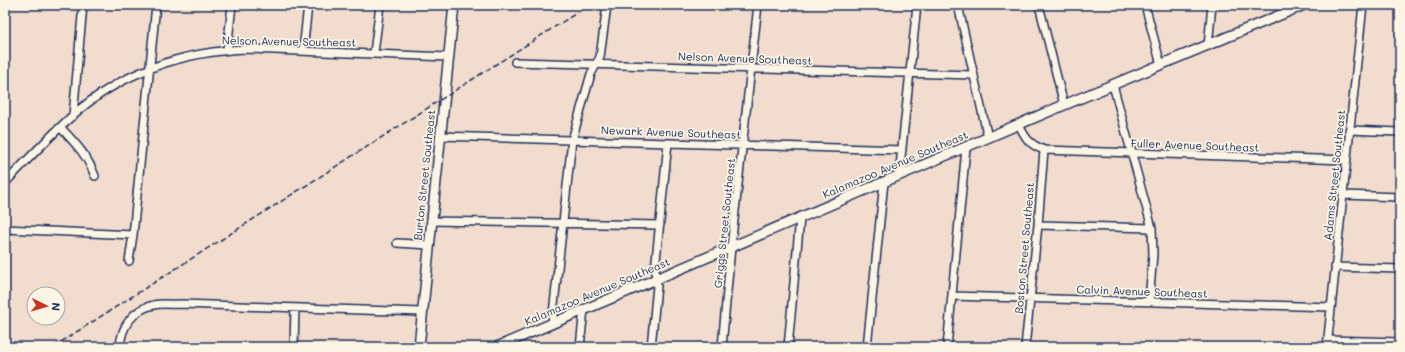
<svg xmlns="http://www.w3.org/2000/svg" width="1405" height="352" viewBox="0 0 1405 352" font-family="Mali,sans-serif">
<style>
.lines{fill:none;stroke-linecap:round;stroke-linejoin:round}
.minor-casing{stroke:#1b2f5e;stroke-width:10}
.major-casing{stroke:#1b2f5e;stroke-width:12}
.minor{stroke:#fcf5e5;stroke-width:7}
.major{stroke:#fcf5e5;stroke-width:9}
.rail{stroke:#1b2f5e;stroke-width:1.5;stroke-dasharray:6 3;stroke-linecap:butt}
.labels{text-anchor:middle;dominant-baseline:central;stroke-width:3.5;stroke-linejoin:round;paint-order:stroke}
.street-label{font-size:11px;fill:#1b2f5e;stroke:#fcf5e5}
</style>
<rect width="100%" height="100%" fill="#f2dccd"/>
<filter id="ink" filterUnits="userSpaceOnUse"><feTurbulence type="fractalNoise" baseFrequency=".025" numOctaves="2"/><feDisplacementMap in="SourceGraphic" scale="8" xChannelSelector="R" yChannelSelector="G"/><feConvolveMatrix kernelMatrix="1 2 1 2 8 2 1 2 1" color-interpolation-filters="sRGB"/></filter>
<g filter="url(#ink)">
<g class="lines">
<defs>
<path id="minor" d="M 958,5 L 988,138
M 1039,5 L 1064,105
M 1145,5 L 1161,65
M 1208,46 L 1212,5
M 227,50 L 232,5
M 303,51 L 308,5
M 374,53 L 380,5
M 515,62 L 973,75
M 1113,85 L 1152,228 L 1153,254 L 1149,301
M 73,116 L 83,5
M 1019,125 C 1026,139 1029,144 1044,150 L 1346,160
M 61,128 C 76,144 87,155 95,176
M 1349,130 L 1400,132
M 440,136 L 902,150
M 899,176 L 917,5
M 5,183 C 27,160 49,137 72,116 C 121,72 184,51 248,49 L 448,57
M 1343,195 L 1400,197
M 431,221 L 660,225
M 1038,225 L 1152,228
M 5,229 L 133,235
M 397,243 L 429,245
M 129,261 L 133,235 L 156,5
M 1335,267 L 1400,269
M 952,296 L 1331,307
M 552,323 L 572,140 L 591,74 L 600,57 L 607,5
M 1328,340 L 1400,342
M 120,347 C 121,327 133,309 154,305 C 163,303 173,305 182,304 L 422,312
M 294,347 L 295,308
M 580,347 L 584,309
M 651,347 L 657,286 L 655,270 L 668,143
M 722,347 L 731,247 L 758,5
M 788,347 L 800,218
M 867,347 L 884,182
M 947,347 L 966,148
M 1025,347 L 1038,225 L 1044,150
M 1327,347 L 1363,5"/>
<path id="major" d="M 419,347 L 454,5
M 497,347 L 1064,105 L 1304,5"/>
</defs>
<use href="#minor" class="minor-casing"/>
<use href="#major" class="major-casing"/>
<use href="#minor" class="minor"/>
<use href="#major" class="major"/>
<path class="rail" d="M 53,347 L 589,5"/>
</g>
</g>
<g class="labels">
<g class="street-label">
<text transform="translate(289 41) rotate(1)">Nelson Avenue Southeast</text>
<text transform="translate(745 58) rotate(2)">Nelson Avenue Southeast</text>
<text transform="translate(671 132) rotate(2)">Newark Avenue Southeast</text>
<text transform="translate(1195 145) rotate(2)">Fuller Avenue Southeast</text>
<text transform="translate(895 164) rotate(-23)">Kalamazoo Avenue Southeast</text>
<text transform="translate(424 175) rotate(-84)">Burton Street Southeast</text>
<text transform="translate(1334 175) rotate(-84)">Adams Street Southeast</text>
<text transform="translate(724 223) rotate(-84)">Griggs Street Southeast</text>
<text transform="translate(1024 248) rotate(-85)">Boston Street Southeast</text>
<text transform="translate(597 291) rotate(-23)">Kalamazoo Avenue Southeast</text>
<text transform="translate(1142 291) rotate(2)">Calvin Avenue Southeast</text>
</g>
</g>
<rect width="1405" height="352" fill="none" stroke="#fcf5e5" stroke-width="20"/>
<rect x="10" y="10" width="1385" height="332" fill="none" stroke="#1b2f5e" stroke-width="1.5" filter="url(#ink)"/>
<g transform="translate(46 306) rotate(95)"><circle r="19" fill="#fcf5e5" stroke="#a2a6af"/>
<path d="M0-3L7 15L0 10L-7 15Z" fill="#c8321e"/>
<text y="-6" font-size="11" font-weight="bold" text-anchor="middle" fill="#1b2f5e">N</text>
</g>
</svg>
